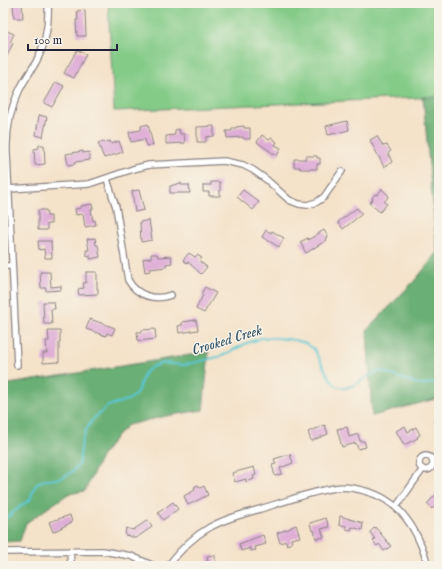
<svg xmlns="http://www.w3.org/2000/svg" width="442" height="569" viewBox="0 0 442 569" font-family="'IM FELL English',serif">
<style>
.green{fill:#83cb87;stroke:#527661}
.forest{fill:#6aaf74;stroke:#466858}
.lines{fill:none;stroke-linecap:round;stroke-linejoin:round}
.stream{stroke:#5bc7d4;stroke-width:2}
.building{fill:#deadd7}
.minor-casing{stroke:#8b8282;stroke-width:8}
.minor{stroke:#fff;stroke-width:5.5}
.labels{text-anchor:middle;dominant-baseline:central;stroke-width:3;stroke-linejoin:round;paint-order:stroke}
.water-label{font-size:15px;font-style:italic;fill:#335469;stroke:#f7f3e8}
</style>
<rect width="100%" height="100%" fill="#f7f3e8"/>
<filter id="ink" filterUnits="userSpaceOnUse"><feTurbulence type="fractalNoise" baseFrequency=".025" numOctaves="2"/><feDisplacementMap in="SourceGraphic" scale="8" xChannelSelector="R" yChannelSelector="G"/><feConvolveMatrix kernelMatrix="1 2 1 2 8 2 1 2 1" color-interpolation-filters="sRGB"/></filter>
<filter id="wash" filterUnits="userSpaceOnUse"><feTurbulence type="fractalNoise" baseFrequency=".012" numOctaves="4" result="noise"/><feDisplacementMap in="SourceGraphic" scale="16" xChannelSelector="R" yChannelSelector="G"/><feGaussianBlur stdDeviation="0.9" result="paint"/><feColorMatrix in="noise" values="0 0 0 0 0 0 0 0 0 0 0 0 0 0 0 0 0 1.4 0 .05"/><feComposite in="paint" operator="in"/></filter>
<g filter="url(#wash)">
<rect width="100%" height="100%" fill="#f4e2c9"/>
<path class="green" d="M 108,3 L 439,3 L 439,97 L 114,111 Z"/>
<path class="forest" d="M 423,97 L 439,97 L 439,398 L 372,416 L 367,330 L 416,279 L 437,253 Z
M 209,352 L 203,410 L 166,416 L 128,425 L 118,434 L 101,457 L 85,491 L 68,494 L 26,523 L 20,541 L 3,542 L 3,385 Z"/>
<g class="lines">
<path class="stream" d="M 3,520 C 13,514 20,505 30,500 L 35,486 L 41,481 L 62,478 L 72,472 L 79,464 L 82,441 L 86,430 L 93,419 L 108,406 L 130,399 L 136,394 L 145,372 L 152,367 L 162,363 L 184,365 L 222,356 L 247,343 L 262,338 L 278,338 L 294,340 L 305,343 L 314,349 L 329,377 L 336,386 L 345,388 L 355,385 L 365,378 L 380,371 L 421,385 L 439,382"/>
</g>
<g id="blocks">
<path class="building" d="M 13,3 L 22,3 L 23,18 L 14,18 Z
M 85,10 L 86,36 L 77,36 L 76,20 L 78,20 L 77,11 Z
M 7,31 L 14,34 L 10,42 L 13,43 L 7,56 L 3,54 L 3,39 Z
M 77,50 L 86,54 L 74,78 L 64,73 Z
M 56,82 L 64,86 L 52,107 L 44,103 Z
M 39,115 L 47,117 L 43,137 L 36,135 Z
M 347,121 L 349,130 L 328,135 L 326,126 Z
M 148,124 L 153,145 L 146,146 L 145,139 L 131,142 L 129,132 L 141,130 L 141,126 Z
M 214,126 L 214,136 L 206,137 L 206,142 L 197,142 L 197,127 Z
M 244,126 L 244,128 L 250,128 L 250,139 L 244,139 L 243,137 L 227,138 L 226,131 L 232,131 L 232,128 L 236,128 L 236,127 Z
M 179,129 L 180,134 L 184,134 L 185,143 L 166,144 L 166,136 L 175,135 L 175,130 Z
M 262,135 L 269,140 L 271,138 L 277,142 L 275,145 L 281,148 L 277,156 L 257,142 Z
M 377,136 L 383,146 L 387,145 L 391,151 L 388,153 L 392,162 L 384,167 L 370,140 Z
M 104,141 L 104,143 L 110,141 L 111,144 L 119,141 L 123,152 L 104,158 L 98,143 Z
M 39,145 L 44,145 L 45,164 L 35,165 L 34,149 L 39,148 Z
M 83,151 L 83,153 L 89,152 L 90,160 L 75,162 L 75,164 L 68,165 L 66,154 Z
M 306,156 L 312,156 L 313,157 L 313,156 L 317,156 L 317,158 L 320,158 L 320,164 L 317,164 L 317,169 L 300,169 L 300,167 L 294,167 L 294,159 L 306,159 Z
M 211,182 L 220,182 L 220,196 L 209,196 L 209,192 L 203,192 L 203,185 L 211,185 Z
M 181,183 L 181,185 L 189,185 L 190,193 L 170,193 L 170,186 Z
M 382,189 L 389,196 L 384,202 L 387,204 L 380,212 L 369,203 L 373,199 L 372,198 L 375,194 L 377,195 Z
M 139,190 L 144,210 L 135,212 L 132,191 Z
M 243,190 L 259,202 L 253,210 L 237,197 Z
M 92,204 L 93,209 L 91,209 L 93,221 L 95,220 L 96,225 L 85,227 L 83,214 L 76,215 L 75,209 L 81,208 L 81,206 Z
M 357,208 L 362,214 L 343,229 L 338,222 Z
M 38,210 L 46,210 L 47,216 L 51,216 L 51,224 L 47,224 L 47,230 L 38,230 Z
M 149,220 L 152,240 L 141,242 L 140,222 Z
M 266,230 L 271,233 L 272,231 L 284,238 L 279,247 L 262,237 Z
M 324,230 L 328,237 L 326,238 L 327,240 L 306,253 L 300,242 L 308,238 L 308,240 Z
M 95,238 L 96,245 L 98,245 L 100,257 L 90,259 L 90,255 L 87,256 L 86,250 L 89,250 L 87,239 Z
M 38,241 L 51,241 L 52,258 L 45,258 L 44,249 L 39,250 Z
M 189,253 L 195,257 L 197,255 L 202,258 L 199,261 L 207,267 L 201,274 L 188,262 L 187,263 L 183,260 Z
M 151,254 L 157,254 L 158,257 L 171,256 L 172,263 L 166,264 L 166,267 L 150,269 L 150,271 L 145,272 L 143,259 L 151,258 Z
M 40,272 L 50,272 L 51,287 L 61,286 L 61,290 L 46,291 L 46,288 L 41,288 Z
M 86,272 L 97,272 L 97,289 L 98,289 L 98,294 L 79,295 L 78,289 L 84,288 L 83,283 L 86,283 Z
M 205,287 L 216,293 L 204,313 L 196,309 L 203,295 L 201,294 Z
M 43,302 L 54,302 L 55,309 L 51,309 L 52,324 L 44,324 Z
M 90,319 L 115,328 L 112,335 L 107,333 L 106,336 L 86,329 Z
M 196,320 L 198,330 L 179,333 L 178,326 L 182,325 L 182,322 Z
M 155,329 L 156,339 L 138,341 L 137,332 L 142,332 L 142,330 Z
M 48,331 L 60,331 L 60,342 L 59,343 L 59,362 L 43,363 L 43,353 L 47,353 L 46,341 L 49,341 Z
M 438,409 L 439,409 L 439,425 L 434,422 Z
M 325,425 L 328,434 L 311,441 L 308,432 Z
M 405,426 L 408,432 L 416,427 L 420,435 L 417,437 L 418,438 L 404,445 L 396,431 Z
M 347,427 L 349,437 L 358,434 L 360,441 L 364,441 L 366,447 L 358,449 L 356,443 L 342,447 L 337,429 Z
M 290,454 L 293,463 L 280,468 L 282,474 L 275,476 L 272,465 L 276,464 L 274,459 Z
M 254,467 L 256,475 L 253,476 L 254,479 L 246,482 L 246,479 L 235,482 L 232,473 Z
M 198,485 L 200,488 L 204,486 L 208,495 L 188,505 L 184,496 L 195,490 L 194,487 Z
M 439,491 L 439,502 L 432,509 L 427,504 Z
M 173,502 L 178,509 L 163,520 L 158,513 Z
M 70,515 L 72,522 L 53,532 L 49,522 Z
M 340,516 L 363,523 L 362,530 L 352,527 L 351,530 L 346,529 L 346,526 L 339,525 Z
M 326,518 L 329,527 L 321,529 L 324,537 L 316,539 L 314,530 L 312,531 L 310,523 Z
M 148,520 L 152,527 L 136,538 L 125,535 L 126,528 L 133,530 Z
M 296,525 L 300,537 L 291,539 L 292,543 L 287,545 L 286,541 L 280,543 L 277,533 L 291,528 L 291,527 Z
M 375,527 L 391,546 L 384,551 L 379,544 L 377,546 L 373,541 L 375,539 L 370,532 Z
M 263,535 L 266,544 L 255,547 L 256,550 L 251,551 L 250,548 L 241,551 L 239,544 Z
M 215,555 L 215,566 L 199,566 L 199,563 L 208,562 L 207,556 Z"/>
</g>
</g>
<g filter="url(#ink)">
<use href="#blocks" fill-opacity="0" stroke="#8b8282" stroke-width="1"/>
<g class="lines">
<defs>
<path id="minor" d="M 107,179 L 116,207 L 128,280 C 137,296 155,301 171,295
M 9,189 L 89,184 L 133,169 L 149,165 L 224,161 L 243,165 L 253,170 L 267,180 L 289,200 L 299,204 L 307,205 L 317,202 L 324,197 L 342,171
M 3,266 L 12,266
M 17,365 L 7,154 C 6,132 10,109 20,89 C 25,79 31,71 36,62 C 46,44 49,24 48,3
M419 463a7 7 0 1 1 14 0a7 7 0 1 1-14 0Z
M 396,507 L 423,469
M 70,551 L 71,566
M 3,552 L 103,551 L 131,556 L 154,566
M 168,566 C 200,523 224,520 273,505 C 293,499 314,491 335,488 C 344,486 355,488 365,491 C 401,500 419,532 428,566"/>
</defs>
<use href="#minor" class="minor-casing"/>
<use href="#minor" class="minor"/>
</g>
</g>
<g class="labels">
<g class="water-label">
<text transform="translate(227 340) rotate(-17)">Crooked Creek</text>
</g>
</g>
<rect width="442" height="569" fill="none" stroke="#f7f3e8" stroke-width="16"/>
<path d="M28 44v6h89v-6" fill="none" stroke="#22223b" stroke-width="2"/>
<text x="34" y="44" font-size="12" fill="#22223b" stroke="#f7f3e8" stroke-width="3" paint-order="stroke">100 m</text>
</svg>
